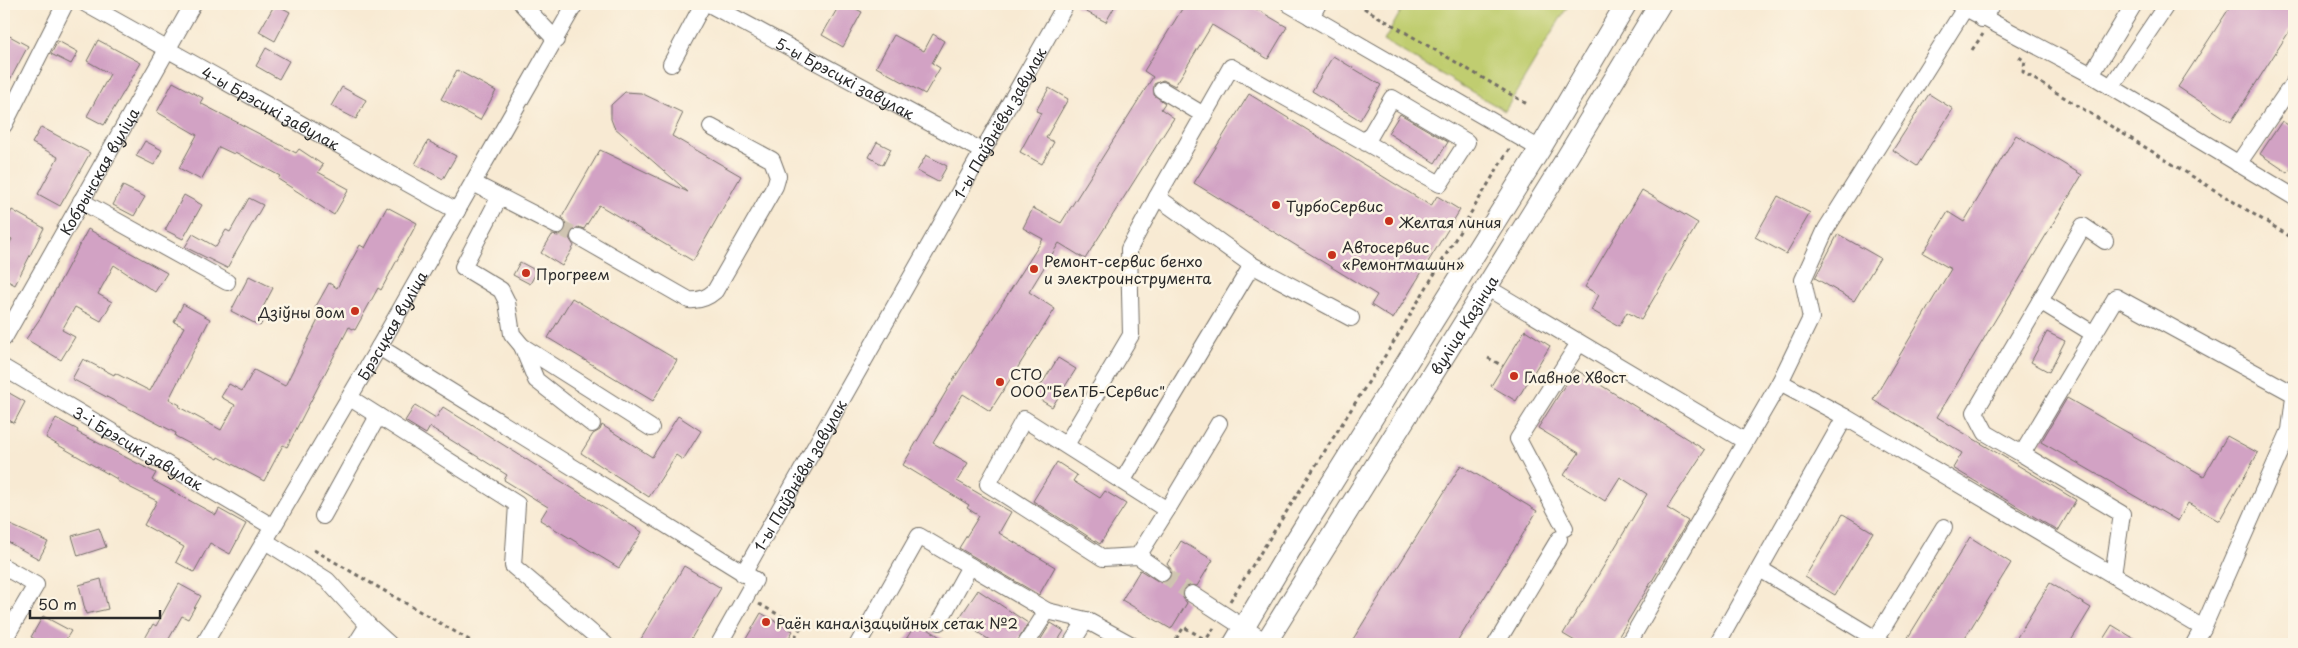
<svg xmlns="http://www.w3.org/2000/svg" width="2298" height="648" viewBox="0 0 2298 648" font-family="'Playpen Sans',sans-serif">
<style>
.green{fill:#c0cd6f;stroke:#767c4d}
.building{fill:#d2a2c4}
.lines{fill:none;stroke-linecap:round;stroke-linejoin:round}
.minor-tunnel{stroke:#cfc4b1;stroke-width:16;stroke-dasharray:16 8;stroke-linecap:butt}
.minor-casing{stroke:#736e66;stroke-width:18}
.major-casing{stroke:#736e66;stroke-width:23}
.path{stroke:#736e66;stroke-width:3;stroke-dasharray:4 4;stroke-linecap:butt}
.minor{stroke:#fff;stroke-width:16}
.major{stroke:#fff;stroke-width:21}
.poi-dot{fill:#c8321e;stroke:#fcf5e5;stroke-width:2}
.labels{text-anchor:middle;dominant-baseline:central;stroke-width:5;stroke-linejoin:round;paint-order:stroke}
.street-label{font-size:15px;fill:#2b2b2b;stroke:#fcf5e5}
.poi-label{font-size:15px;fill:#2b2b2b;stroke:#fcf5e5;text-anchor:start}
</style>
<rect width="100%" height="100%" fill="#fcf5e5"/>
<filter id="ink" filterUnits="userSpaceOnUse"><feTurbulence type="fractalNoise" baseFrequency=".02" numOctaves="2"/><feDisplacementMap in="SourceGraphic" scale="10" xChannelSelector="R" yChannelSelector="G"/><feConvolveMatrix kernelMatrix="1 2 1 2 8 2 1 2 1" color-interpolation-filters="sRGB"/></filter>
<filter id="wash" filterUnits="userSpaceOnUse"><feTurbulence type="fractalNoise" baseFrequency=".0096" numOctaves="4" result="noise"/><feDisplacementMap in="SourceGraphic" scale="20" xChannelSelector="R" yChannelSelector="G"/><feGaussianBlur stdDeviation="1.12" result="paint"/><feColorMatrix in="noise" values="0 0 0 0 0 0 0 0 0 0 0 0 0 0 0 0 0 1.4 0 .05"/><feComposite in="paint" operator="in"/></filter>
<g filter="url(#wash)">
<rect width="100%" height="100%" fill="#f8ead3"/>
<path class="green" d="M 1405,4 L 1569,4 L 1505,111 L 1384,41 Z"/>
<g id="blocks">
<path class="building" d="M 275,4 L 290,12 L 275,41 L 259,32 Z
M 840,4 L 846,4 L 862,12 L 843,47 L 822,35 Z
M 1076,4 L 1116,4 L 1106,22 L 1075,6 Z
M 1185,4 L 1248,4 L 1287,27 L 1268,59 L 1212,25 L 1175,86 L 1163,80 L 1154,84 L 1154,95 L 1165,103 L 1161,109 L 1174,118 L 1085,259 L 1059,243 L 1029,292 L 1055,309 L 990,411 L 963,394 L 933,443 L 968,463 L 957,481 L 1011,512 L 999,533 L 1055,567 L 1039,595 L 959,548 L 979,516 L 967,508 L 969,505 L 903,465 L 950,385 L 1043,239 L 1023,228 L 1033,208 L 1061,223 L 1153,77 L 1144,71 Z
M 2232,4 L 2294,4 L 2294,24 L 2231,122 L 2178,87 Z
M 4,33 L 28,46 L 4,91 Z
M 933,34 L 944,41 L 932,63 L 940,68 L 925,94 L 876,67 L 894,35 L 924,51 Z
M 98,40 L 141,63 L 104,125 L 87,116 L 110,74 L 87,61 Z
M 58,41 L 78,52 L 71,64 L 51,54 Z
M 266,48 L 289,61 L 279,79 L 256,66 Z
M 1333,56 L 1381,85 L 1360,120 L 1312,91 Z
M 457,70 L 496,91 L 480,120 L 441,99 Z
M 173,82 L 203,98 L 200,103 L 296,153 L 299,149 L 323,165 L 318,172 L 349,189 L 334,215 L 278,179 L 280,176 L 235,152 L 234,154 L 219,147 L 201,180 L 179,168 L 197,135 L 157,112 Z
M 342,87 L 366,100 L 356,119 L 331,106 Z
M 1049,88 L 1068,99 L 1046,138 L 1054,142 L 1042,164 L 1020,152 L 1041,113 L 1036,111 Z
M 625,92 L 641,93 L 683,113 L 672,136 L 741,176 L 693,261 L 599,205 L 584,229 L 578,227 L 571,232 L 569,238 L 574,246 L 562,266 L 541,253 L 552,235 L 558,236 L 566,231 L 567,225 L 562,217 L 600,150 L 688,192 L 614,127 L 611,119 L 611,105 Z
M 1249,94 L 1431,206 L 1437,196 L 1460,210 L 1393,319 L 1371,305 L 1377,295 L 1194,183 Z
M 1929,94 L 1953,109 L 1917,166 L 1893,150 Z
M 1400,114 L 1448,142 L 1435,163 L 1388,133 Z
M 2282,121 L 2294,129 L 2294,164 L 2288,173 L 2260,154 Z
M 41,127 L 90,153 L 60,206 L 38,194 L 58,157 L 32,143 Z
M 2016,135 L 2082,175 L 1937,417 L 2076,500 L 2058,531 L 1953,468 L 1962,453 L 1873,400 L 1951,269 L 1923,253 L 1948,212 L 1964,222 Z
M 145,141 L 162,150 L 154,165 L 136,156 Z
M 428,141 L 456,156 L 443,179 L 415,164 Z
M 877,142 L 891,149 L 883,165 L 869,157 Z
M 926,155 L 947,166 L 938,182 L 917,171 Z
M 123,186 L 145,197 L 134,216 L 113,205 Z
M 1642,190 L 1698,223 L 1641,320 L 1627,312 L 1619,326 L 1591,310 L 1599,295 L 1585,287 Z
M 184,195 L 202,205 L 183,239 L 165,230 Z
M 1778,196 L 1810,213 L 1786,254 L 1755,237 Z
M 249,198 L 263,205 L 227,268 L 185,247 L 193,234 L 216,247 L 226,230 L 230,232 Z
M 387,207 L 417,223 L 381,290 L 378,288 L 355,330 L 349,327 L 287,447 L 283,445 L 264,481 L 219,457 L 218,459 L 175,436 L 176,433 L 72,379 L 83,359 L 114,375 L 115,373 L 150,391 L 184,327 L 174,322 L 183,304 L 210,319 L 169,399 L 180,405 L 179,407 L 221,430 L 235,405 L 221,397 L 229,384 L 242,391 L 254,370 L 285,386 L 322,312 L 315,308 L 329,283 L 337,288 L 360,245 L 365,248 Z
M 12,210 L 44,228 L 15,285 L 4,279 L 4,254 L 12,239 L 4,234 L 4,225 Z
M 88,229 L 167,273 L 155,292 L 114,265 L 98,294 L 112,302 L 101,321 L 75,307 L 62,330 L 75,337 L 61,360 L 26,339 L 41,317 Z
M 1838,234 L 1880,258 L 1854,301 L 1815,278 Z
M 520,262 L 537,271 L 530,284 L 513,275 Z
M 249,276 L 273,288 L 261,311 L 267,314 L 260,326 L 231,311 Z
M 572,298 L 677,360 L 653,401 L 548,338 Z
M 1525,330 L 1550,346 L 1516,401 L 1491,386 Z
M 2047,332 L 2065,341 L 2049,372 L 2031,362 Z
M 1058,358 L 1076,369 L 1052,407 L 1034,396 Z
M 1575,369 L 1705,450 L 1667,508 L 1688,521 L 1614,644 L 1580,644 L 1563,634 L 1647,494 L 1620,477 L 1605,501 L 1564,475 L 1579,453 L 1538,428 Z
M 4,390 L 25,402 L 14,423 L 4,417 Z
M 2067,398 L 2204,476 L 2227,436 L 2258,453 L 2219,521 L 2188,503 L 2178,521 L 2041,442 Z
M 415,405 L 436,418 L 443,407 L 642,532 L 619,568 L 540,520 L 548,507 L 504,480 L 507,475 L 430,427 L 426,434 L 405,421 Z
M 678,416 L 701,431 L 683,460 L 676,455 L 649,497 L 581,453 L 593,434 L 600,430 L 602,425 L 652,457 Z
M 56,418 L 78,430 L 77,432 L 156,473 L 152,480 L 216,515 L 219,509 L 246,524 L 230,554 L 210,543 L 194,572 L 176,562 L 184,547 L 144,525 L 157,501 L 117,481 L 117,479 L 46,438 Z
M 1057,462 L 1077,475 L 1073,481 L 1100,498 L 1105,491 L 1126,504 L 1100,544 L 1033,501 Z
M 1461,465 L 1537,511 L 1456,644 L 1350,644 Z
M 1843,514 L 1873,532 L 1835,595 L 1805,577 Z
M 4,522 L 48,542 L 39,559 L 4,540 Z
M 99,528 L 106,547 L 78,556 L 72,536 Z
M 1970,537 L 2011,563 L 1961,644 L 1904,644 Z
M 1181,541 L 1213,560 L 1197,586 L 1188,585 L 1183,589 L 1183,598 L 1187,603 L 1171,629 L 1122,600 L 1140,570 L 1161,583 L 1170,579 L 1171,569 L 1167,564 Z
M 684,566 L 721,588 L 688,644 L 638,644 Z
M 101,579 L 108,609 L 86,614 L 79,585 Z
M 2050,583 L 2091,608 L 2069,644 L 2013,644 Z
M 179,584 L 201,596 L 188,619 L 182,616 L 166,644 L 142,644 L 153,624 L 156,626 Z
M 978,590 L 1028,623 L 1016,644 L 996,644 L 958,620 Z
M 761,613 L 793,631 L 785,644 L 743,644 Z
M 43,616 L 71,631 L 63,644 L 44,644 L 31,637 Z
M 917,622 L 951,644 L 903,644 Z
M 1051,623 L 1064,631 L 1057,642 L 1061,644 L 1038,644 Z
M 2112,625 L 2143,644 L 2100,644 Z"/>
</g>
</g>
<g filter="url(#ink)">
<use href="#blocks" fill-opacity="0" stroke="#736e66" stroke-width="1"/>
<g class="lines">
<path class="minor-tunnel" d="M 557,226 L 579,237
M 1162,573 L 1192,594"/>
<defs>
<g id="minor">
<path id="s1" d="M 86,4 L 457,211"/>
<path d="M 522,4 L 556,40"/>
<path id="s2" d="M 709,4 L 982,151"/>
<path d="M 1289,4 L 1540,149"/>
<path d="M 1958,4 L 2088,73 L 2294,197"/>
<path d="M 1311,17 L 1318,4"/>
<path d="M 1982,19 L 1992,4"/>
<path d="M 671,64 L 703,4"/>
<path d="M 2091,75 L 2134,4"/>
<path d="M 2111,87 L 2167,4"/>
<path d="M 1162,90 L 1202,114"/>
<path d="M 4,125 L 65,4"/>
<path d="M 2238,164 L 2294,82"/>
<path d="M 473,183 L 557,226"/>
<path d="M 499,198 L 463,267 L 501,290 L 507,302 L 512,334 L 522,346 L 651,428"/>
<path d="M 81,201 L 227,282"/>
<path d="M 579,237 L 689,300 C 700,301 707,298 715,291 L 775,186 L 778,176 L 772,160 L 711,127"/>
<path d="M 1486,287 L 1745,441"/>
<path d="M 2040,301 L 2083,226 L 2105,241"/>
<path d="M 1351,318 L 1252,265 L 1157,197 L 1231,67 L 1440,184 L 1467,142 L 1392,98 L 1366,143"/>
<path id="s3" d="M 4,338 L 193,4"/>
<path d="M 522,346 L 536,380 L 592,424"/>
<path d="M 379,347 L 755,580 L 719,644"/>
<path id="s4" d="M 4,368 L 273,527"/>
<path d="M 1780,382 L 1811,318 L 1803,280 L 1826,229 L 1965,8"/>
<path d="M 350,398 L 517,504 L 513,566 L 605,644"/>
<path d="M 1066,445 L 1131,335 L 1129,249 L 1157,197"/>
<path d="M 2022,454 L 1986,433 L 1975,412 L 2040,301 L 2094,334"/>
<path d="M 1123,480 L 1252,265"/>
<path d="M 1167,510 L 1219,423"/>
<path d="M 323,516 L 378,416"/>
<path d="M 1565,528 L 1518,439 L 1579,343"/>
<path d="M 265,541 L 327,580 L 368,625 L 389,644"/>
<path d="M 1138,556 L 1103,558 L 988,484 L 1024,419 L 1167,510 L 1138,556 L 1162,573"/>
<path d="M 4,567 L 36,585 L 5,638 L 4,637"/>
<path d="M 1760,569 L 1884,644"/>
<path id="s5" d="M 743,574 L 1066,4"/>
<path d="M 2113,575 L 2122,514 L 2022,454 L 2116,297 L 2294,394"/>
<path d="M 1192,594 L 1266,642"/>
<path d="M 939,622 L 970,566"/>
<path d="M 2203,628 L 2290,430 L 2294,397"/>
<path d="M 1876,639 L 1944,527"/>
<path id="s6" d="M 204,644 L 379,347 L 575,4"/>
<path d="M 356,644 L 368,625"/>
<path d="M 858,644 L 919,536 L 1047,611 L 1086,620"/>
<path d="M 1026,644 L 1047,611"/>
<path d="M 1071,644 L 1086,620 L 1130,644"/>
<path d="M 1496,644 L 1559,539"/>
<path d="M 1628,644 L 1780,382 L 1845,417"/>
<path d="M 1717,644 L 1845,417 L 2203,628 L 2194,644"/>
</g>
<g id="major">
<path d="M 1234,644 L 1290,550 L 1540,149 L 1626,4"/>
<path id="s7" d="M 1265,644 L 1563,164 L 1660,4"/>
</g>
</defs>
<use href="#minor" class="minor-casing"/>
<use href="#major" class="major-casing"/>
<path class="path" d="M 1357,4 L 1527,104
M 1972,50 L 1983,34
M 2019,57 L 2025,61 L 2023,72 L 2294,239
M 1488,358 L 1503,366
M 314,550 L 476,644
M 1230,601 L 1395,340 L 1509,149
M 759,604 L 801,627 L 791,644
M 1176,639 L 1184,627 L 1206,640
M 184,644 L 188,638
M 1203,644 L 1214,628
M 1290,644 L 1292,641 L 1297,644"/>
<use href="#minor" class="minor"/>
<use href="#major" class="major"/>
</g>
</g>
<g class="poi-dot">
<circle cx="1276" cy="205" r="5"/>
<circle cx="1389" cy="221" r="5"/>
<circle cx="1332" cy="255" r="5"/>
<circle cx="1034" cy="269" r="5"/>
<circle cx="526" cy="273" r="5"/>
<circle cx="355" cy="311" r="5"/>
<circle cx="1514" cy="376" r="5"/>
<circle cx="1000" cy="382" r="5"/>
<circle cx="766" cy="622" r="5"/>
</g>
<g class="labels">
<g class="street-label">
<text stroke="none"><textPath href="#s2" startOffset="155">5-ы Брэсцкі завулак</textPath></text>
<text stroke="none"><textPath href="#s1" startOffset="212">4-ы Брэсцкі завулак</textPath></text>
<text stroke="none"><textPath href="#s5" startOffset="519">1-ы Паўднёвы завулак</textPath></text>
<text stroke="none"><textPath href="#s3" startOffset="192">Кобрынская вуліца</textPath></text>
<text stroke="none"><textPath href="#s7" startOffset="376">вуліца Казінца</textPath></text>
<text stroke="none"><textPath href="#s6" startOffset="370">Брэсцкая вуліца</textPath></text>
<text stroke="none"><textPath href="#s4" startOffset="156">3-і Брэсцкі завулак</textPath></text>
<text stroke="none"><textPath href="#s5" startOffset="114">1-ы Паўднёвы завулак</textPath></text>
</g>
<g class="poi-label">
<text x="1286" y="205">ТурбоСервис</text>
<text x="1399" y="221">Желтая линия</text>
<text x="1342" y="246">Автосервис<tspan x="1342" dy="17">«Ремонтмашин»</tspan></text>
<text x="1044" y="260">Ремонт-сервис бенхо<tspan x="1044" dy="17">и электроинструмента</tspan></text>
<text x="536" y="273">Прогреем</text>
<text x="345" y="311" text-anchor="end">Дзіўны дом</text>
<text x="1010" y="373">СТО<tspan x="1010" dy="17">ООО"БелТБ-Сервис"</tspan></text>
<text x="1524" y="376">Главное Хвост</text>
<text x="776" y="622">Раён каналізацыйных сетак №2</text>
</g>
</g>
<rect width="2298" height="648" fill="none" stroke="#fcf5e5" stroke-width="20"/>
<path d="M30 610v8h130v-8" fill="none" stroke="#2b2b2b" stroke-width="2.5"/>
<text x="38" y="610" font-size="15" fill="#2b2b2b" stroke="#fcf5e5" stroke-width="4" paint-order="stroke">50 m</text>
</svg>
